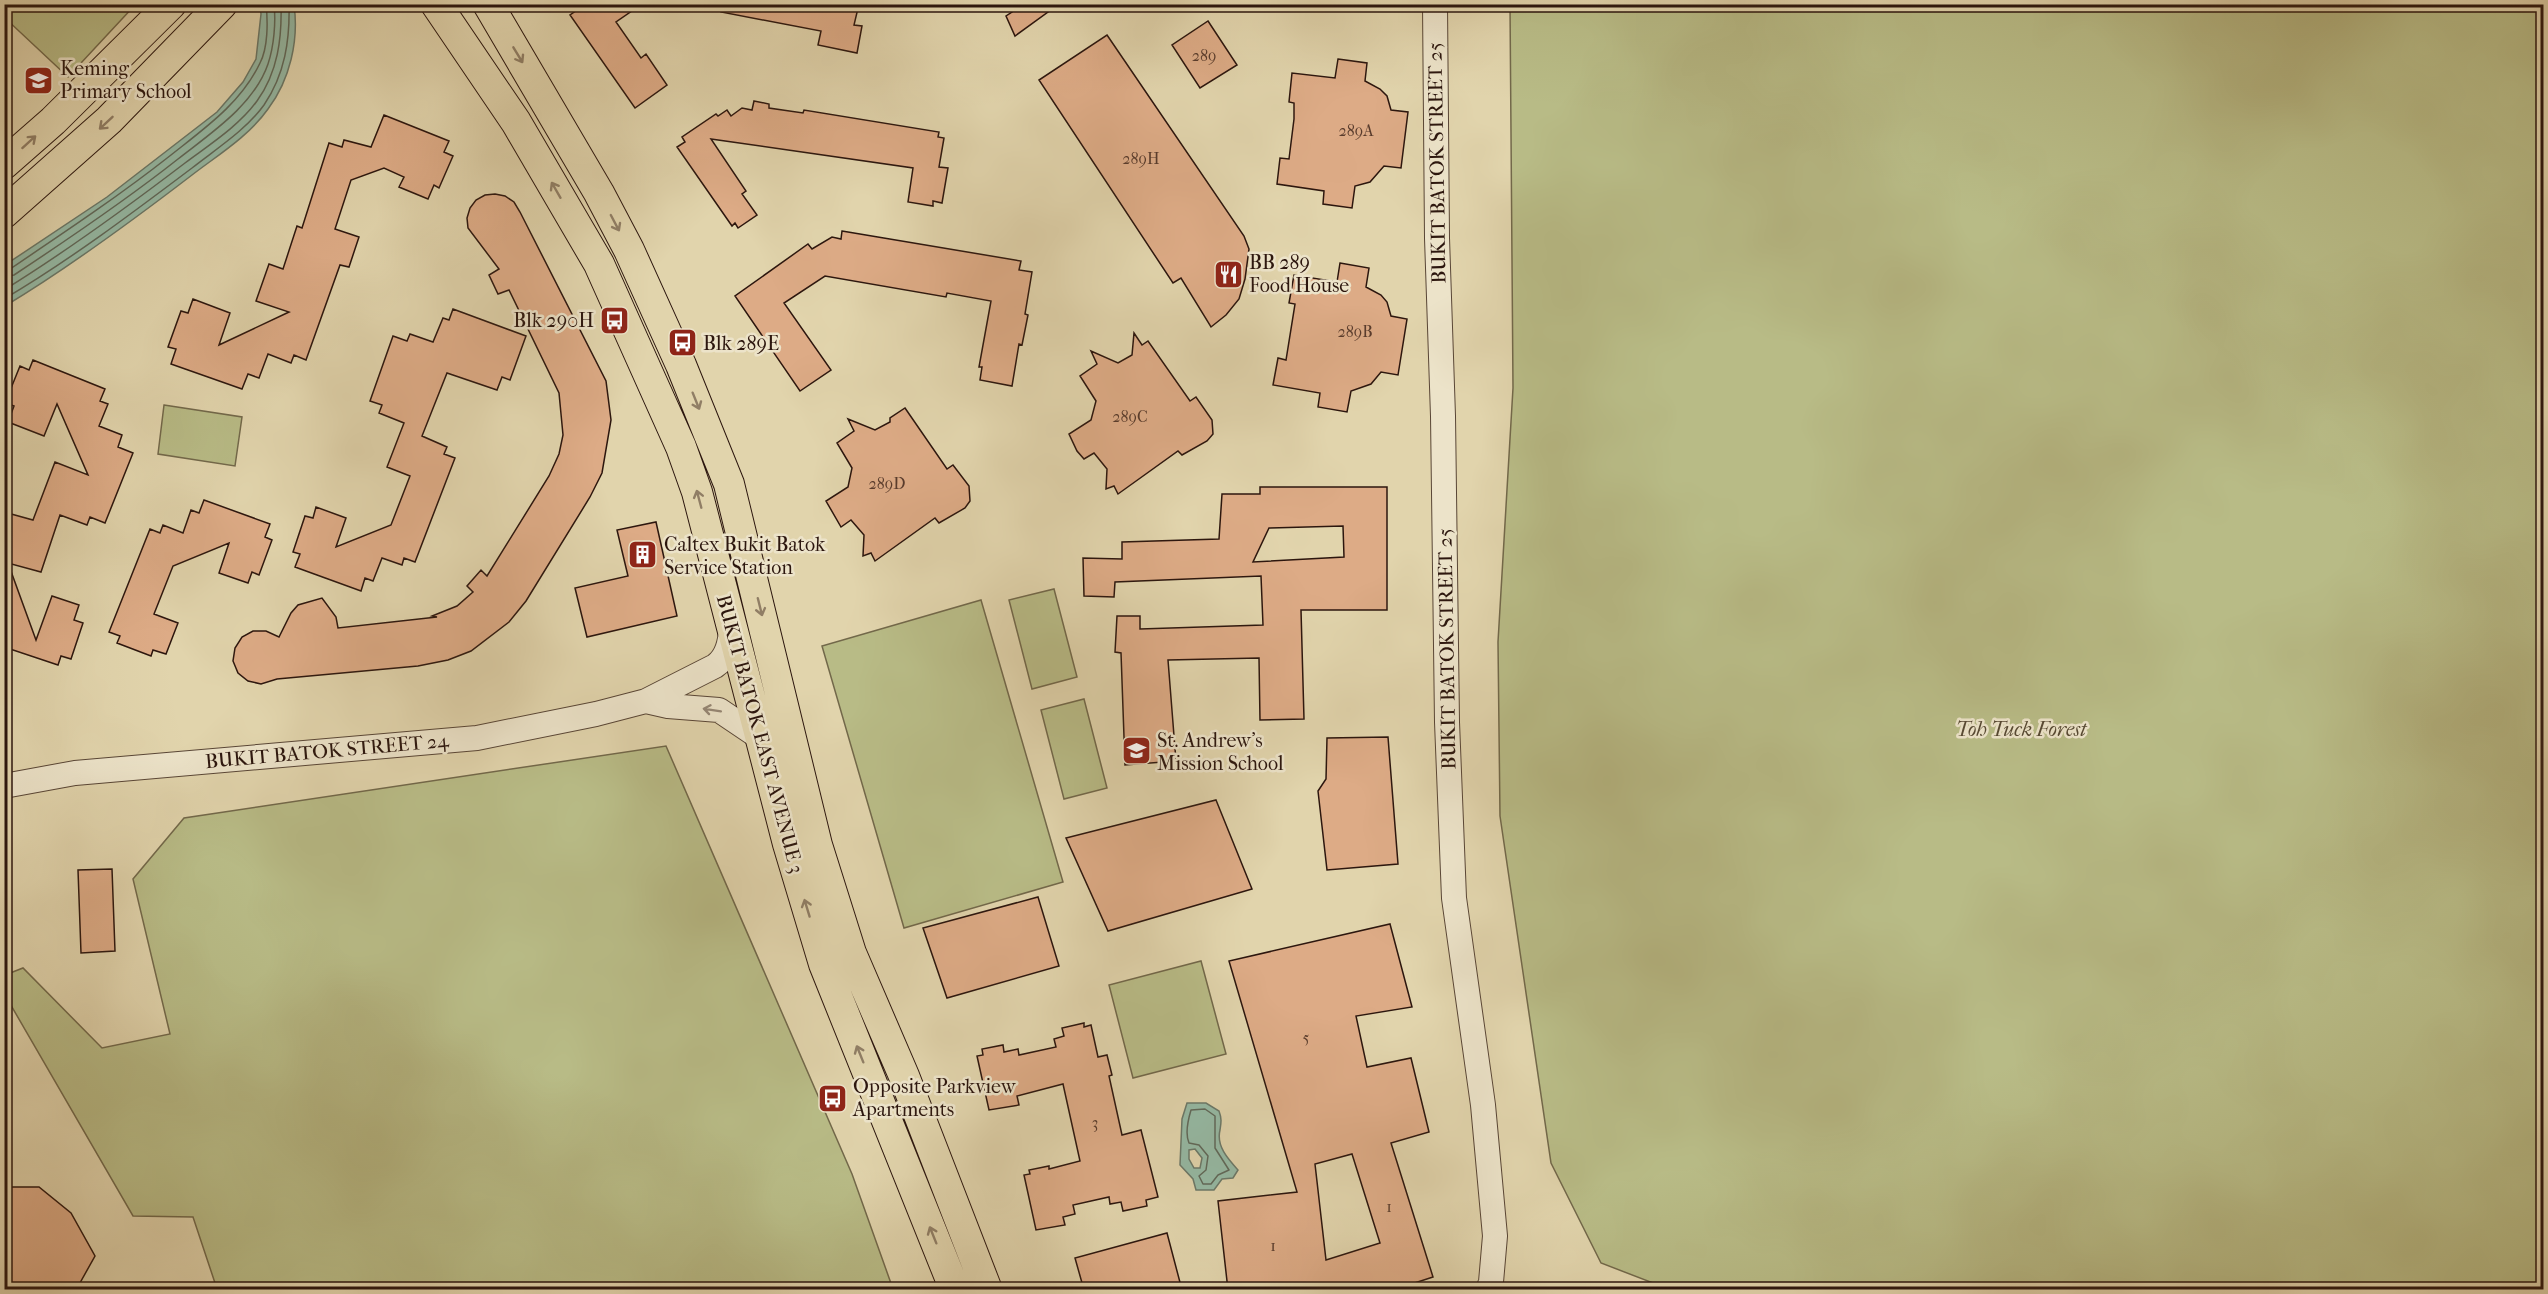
<svg xmlns="http://www.w3.org/2000/svg" width="2548" height="1294" viewBox="0 0 2548 1294" font-family="'IM FELL French Canon',serif">
<style>
.green{fill:#b8bb86;stroke:#72684a;stroke-width:1.5}
.water{fill:#95b9a4;stroke:#6b7868;stroke-width:1.5;fill-rule:evenodd}
.lines{fill:none;stroke-linecap:round;stroke-linejoin:round}
.shore{stroke:#606859;stroke-width:1.5}
.building{fill:#ddab86;stroke:#2c160e;stroke-width:1.5;fill-rule:evenodd}
.minor-casing{stroke:#594636;stroke-width:26}
.major-casing{stroke:#2c160e;stroke-width:32}
.minor{stroke:#ece3c9;stroke-width:24}
.major{stroke:#e1d4ac;stroke-width:30}
.oneway{stroke:#907e65}
.oneway2{stroke:#968775}
.labels{text-anchor:middle;dominant-baseline:central;stroke-width:5;stroke-linejoin:round;paint-order:stroke}
.number-label{font-size:16px;fill:#583b2c}
.poi-label{font-size:20px;fill:#2c160e;stroke:#ece3c9;text-anchor:start}
.street-label{font-size:20px;fill:#2c160e;stroke:#ece3c9}
.park-label{font-size:20px;font-style:italic;fill:#564832;stroke:#ece3c9}
</style>
<rect width="100%" height="100%" fill="#e1d4ac"/>
<filter id="stains"><feTurbulence type="fractalNoise" baseFrequency=".00333" numOctaves="4"/><feColorMatrix values="0 0 0 0 .2 0 0 0 0 .09 0 0 0 0 .02 0 0 0 .5 -.17"/></filter>
<radialGradient id="worn" r=".72"><stop offset=".6" stop-color="#630" stop-opacity="0"/><stop offset="1" stop-color="#630" stop-opacity=".3"/></radialGradient>
<path class="green" d="M 4,5 L 5,4 L 135,5 L 68,77 L 5,18 Z
M 1510,5 L 2543,5 L 2543,1289 L 1662,1290 L 1661,1286 L 1601,1263 L 1551,1163 L 1500,816 L 1498,642 L 1513,388 Z
M 164,405 L 242,417 L 235,466 L 158,454 Z
M 1054,589 L 1077,677 L 1032,689 L 1009,600 Z
M 981,600 L 1063,882 L 904,928 L 822,646 Z
M 1084,699 L 1107,788 L 1064,799 L 1041,710 Z
M 666,746 L 852,1174 L 893,1289 L 217,1289 L 193,1217 L 133,1216 L 5,995 L 5,975 L 23,968 L 102,1048 L 170,1034 L 133,879 L 184,818 Z
M 1201,961 L 1226,1054 L 1133,1078 L 1109,985 Z"/>
<path class="water" d="M 260,5 L 294,5 C 299,40 290,80 268,109 C 249,136 218,155 192,175 C 132,221 70,267 5,306 L 5,265 L 107,197 L 217,112 L 243,82 L 256,59 L 261,14 Z
M 1187,1103 L 1206,1103 L 1219,1111 C 1222,1119 1221,1123 1220,1130 C 1216,1146 1228,1159 1238,1170 L 1233,1178 L 1222,1179 L 1214,1190 L 1196,1190 L 1193,1179 L 1180,1165 L 1182,1119 ZM 1195,1149 L 1202,1158 L 1200,1168 L 1194,1168 L 1189,1159 L 1189,1150 Z"/>
<g class="lines">
<path class="shore" d="M 4,270 L 10,269 C 65,232 119,196 171,155 C 205,128 241,103 260,63 C 268,48 268,22 266,4
M 4,277 L 14,275 C 70,238 125,201 178,159 C 211,133 254,105 268,64 C 274,46 276,22 274,4
M 4,290 C 67,251 126,208 185,163 C 209,145 239,126 257,101 C 278,72 282,38 281,4
M 4,299 C 70,260 131,214 192,168 C 216,149 246,130 264,105 C 285,74 290,40 289,4
M 1205,1109 L 1215,1116 L 1215,1148 L 1229,1170 L 1218,1175 L 1211,1184 L 1203,1184 L 1199,1176 L 1206,1170 L 1208,1156 L 1199,1145 L 1189,1143 C 1185,1134 1188,1120 1191,1110 Z"/>
</g>
<path class="building" d="M 586,4 L 642,4 L 616,22 L 641,58 L 646,54 L 667,85 L 635,108 L 570,15 Z
M 722,4 L 859,4 L 854,25 L 862,26 L 857,53 L 818,45 L 821,31 L 721,12 Z
M 1007,4 L 1059,4 L 1015,36 L 1006,16 L 1012,12 Z
M 1208,21 L 1237,65 L 1200,88 L 1172,45 Z
M 1107,35 L 1244,236 L 1249,249 L 1245,279 L 1239,299 L 1226,315 L 1211,327 L 1181,278 L 1173,283 L 1039,80 Z
M 1338,59 L 1367,63 L 1365,81 L 1380,89 L 1387,96 L 1391,110 L 1408,112 L 1401,168 L 1384,166 L 1370,182 L 1355,186 L 1352,208 L 1323,204 L 1324,191 L 1277,184 L 1280,158 L 1289,159 L 1294,119 L 1294,103 L 1289,102 L 1292,73 L 1335,78 Z
M 754,101 L 769,104 L 769,108 L 803,113 L 804,110 L 939,132 L 938,137 L 944,138 L 939,167 L 948,168 L 942,203 L 933,201 L 933,206 L 908,202 L 913,168 L 711,139 L 746,191 L 742,194 L 757,215 L 738,228 L 735,223 L 732,226 L 677,147 L 685,142 L 682,137 L 716,114 L 718,116 L 727,110 L 731,116 L 742,108 L 752,110 Z
M 384,115 L 449,141 L 444,152 L 453,156 L 439,188 L 434,185 L 428,199 L 399,187 L 404,177 L 384,168 L 351,180 L 335,229 L 359,237 L 349,267 L 340,265 L 306,360 L 294,355 L 291,363 L 268,354 L 259,378 L 248,374 L 242,389 L 171,364 L 176,349 L 168,347 L 181,311 L 188,313 L 193,299 L 230,313 L 219,345 L 289,312 L 256,301 L 269,264 L 283,269 L 297,226 L 302,228 L 329,143 L 342,147 L 344,140 L 371,147 Z
M 495,194 L 505,196 L 514,202 L 520,212 L 606,381 L 611,420 L 602,473 L 590,497 L 526,601 L 509,622 L 471,651 L 448,660 L 418,666 L 277,679 L 261,684 L 248,681 L 238,673 L 233,661 L 235,648 L 242,637 L 253,631 L 266,631 L 279,637 L 291,613 L 298,605 L 322,598 L 336,617 L 338,628 L 437,617 L 432,616 L 457,606 L 473,592 L 467,586 L 481,570 L 487,576 L 549,476 L 559,454 L 563,435 L 559,393 L 509,290 L 498,294 L 489,275 L 499,269 L 468,228 L 467,218 L 470,208 L 476,200 L 485,195 Z
M 842,231 L 1021,261 L 1019,270 L 1032,272 L 1025,314 L 1028,315 L 1022,345 L 1019,344 L 1012,386 L 980,380 L 982,367 L 979,367 L 991,301 L 947,293 L 946,297 L 825,276 L 784,303 L 831,370 L 800,391 L 735,296 L 808,244 L 812,249 L 832,237 L 841,239 Z
M 1340,263 L 1369,268 L 1366,287 L 1381,295 L 1387,302 L 1391,316 L 1407,319 L 1398,375 L 1381,372 L 1371,384 L 1351,391 L 1347,412 L 1318,407 L 1320,393 L 1273,385 L 1278,358 L 1286,360 L 1295,304 L 1289,303 L 1294,275 L 1337,282 Z
M 453,309 L 526,336 L 510,380 L 502,377 L 497,390 L 447,373 L 422,436 L 447,447 L 444,454 L 455,458 L 415,562 L 404,558 L 402,565 L 382,558 L 373,581 L 365,578 L 361,591 L 295,567 L 300,554 L 293,552 L 305,516 L 313,518 L 316,507 L 346,518 L 336,547 L 391,525 L 410,476 L 387,467 L 404,423 L 379,413 L 382,405 L 370,401 L 393,336 L 407,341 L 410,334 L 433,342 L 443,318 L 449,320 Z
M 1134,333 L 1142,345 L 1148,341 L 1190,401 L 1196,397 L 1212,420 L 1213,434 L 1207,441 L 1182,455 L 1178,451 L 1118,494 L 1114,486 L 1106,489 L 1107,469 L 1094,453 L 1084,459 L 1077,451 L 1069,434 L 1091,420 L 1096,401 L 1080,376 L 1097,364 L 1091,351 L 1118,363 L 1132,355 Z
M 33,360 L 105,389 L 100,401 L 108,404 L 99,426 L 122,435 L 118,447 L 133,453 L 105,523 L 90,517 L 87,525 L 60,515 L 41,572 L 8,563 L 36,640 L 52,596 L 79,605 L 74,620 L 83,623 L 71,659 L 61,656 L 58,665 L 4,647 L 4,512 L 33,520 L 55,462 L 88,475 L 57,404 L 44,436 L 8,422 L 14,406 L 5,403 L 20,366 L 29,370 Z
M 905,408 L 947,469 L 953,465 L 969,486 L 970,501 L 965,508 L 939,523 L 935,518 L 875,561 L 871,553 L 863,556 L 864,535 L 851,520 L 841,527 L 826,501 L 848,487 L 852,468 L 837,443 L 854,431 L 848,419 L 875,430 L 890,422 L 890,418 Z
M 1260,487 L 1387,487 L 1387,610 L 1301,610 L 1304,719 L 1260,720 L 1259,658 L 1168,660 L 1176,761 L 1125,765 L 1121,653 L 1115,652 L 1117,616 L 1140,616 L 1140,629 L 1263,625 L 1261,576 L 1115,582 L 1114,597 L 1084,596 L 1083,558 L 1122,559 L 1122,542 L 1219,539 L 1222,494 L 1260,494 ZM 1343,526 L 1344,557 L 1253,562 L 1269,528 Z
M 204,500 L 270,524 L 265,537 L 272,540 L 259,575 L 252,572 L 248,583 L 219,573 L 229,543 L 173,566 L 154,614 L 178,623 L 166,654 L 153,650 L 151,656 L 117,643 L 120,636 L 109,632 L 150,529 L 160,533 L 163,525 L 183,533 L 191,510 L 199,513 Z
M 656,522 L 677,616 L 587,637 L 575,588 L 628,576 L 617,530 Z
M 1388,737 L 1398,864 L 1327,870 L 1318,791 L 1326,779 L 1327,738 Z
M 1216,800 L 1252,889 L 1108,931 L 1066,838 Z
M 112,869 L 115,951 L 81,953 L 78,870 Z
M 1038,897 L 1059,966 L 947,998 L 923,928 Z
M 1390,924 L 1412,1007 L 1356,1016 L 1367,1067 L 1411,1058 L 1429,1132 L 1391,1143 L 1433,1277 L 1393,1290 L 1228,1290 L 1218,1201 L 1297,1192 L 1229,961 ZM 1352,1154 L 1380,1243 L 1326,1260 L 1315,1164 Z
M 1084,1023 L 1084,1027 L 1091,1025 L 1098,1057 L 1107,1055 L 1112,1075 L 1109,1076 L 1122,1135 L 1141,1130 L 1158,1197 L 1146,1200 L 1147,1206 L 1123,1211 L 1121,1202 L 1110,1204 L 1109,1197 L 1073,1205 L 1075,1214 L 1063,1217 L 1065,1225 L 1036,1230 L 1024,1175 L 1030,1174 L 1029,1170 L 1049,1166 L 1049,1169 L 1080,1161 L 1063,1084 L 1017,1096 L 1019,1105 L 989,1110 L 977,1056 L 983,1055 L 982,1049 L 1003,1045 L 1004,1052 L 1018,1049 L 1019,1055 L 1056,1047 L 1054,1039 L 1064,1036 L 1062,1028 Z
M 4,1187 L 39,1187 L 71,1213 L 95,1256 L 76,1290 L 4,1290 Z
M 1167,1233 L 1182,1290 L 1084,1290 L 1075,1258 Z"/>
<g class="lines">
<defs>
<path id="minor" d="M 1435,4 L 1437,238 L 1443,416 L 1447,722 L 1454,898 L 1483,1105 L 1495,1236 L 1491,1282 L 1488,1290
M 646,701 L 668,706 L 719,710 L 762,739
M 4,786 L 75,773 L 477,738 L 596,714 L 646,701 L 715,666 C 728,657 730,641 732,627"/>
<path id="major" d="M 436,4 L 516,122 L 599,264 L 681,447 L 697,492 L 788,844 L 824,964 L 955,1290
M 488,4 L 599,193 L 629,250 L 681,365 L 729,484 L 817,845 L 851,953 L 904,1076 L 987,1290
M 4,164 L 53,121 L 171,4
M 4,213 L 109,120 L 222,4"/>
</defs>
<use href="#minor" class="minor-casing"/>
<use href="#major" class="major-casing"/>
<use href="#minor" class="minor"/>
<use href="#major" class="major"/>
</g>
<defs><path id="oneway-shaft" d="M-6 0H5M1.5-3L5.5 0L1.5 3" fill="none" stroke-width="1.6" stroke-linecap="round" stroke-linejoin="round" transform="scale(1.5)"/></defs>
<g class="oneway">
<use href="#oneway-shaft" transform="translate(518 55) rotate(59)"/>
<use href="#oneway-shaft" transform="translate(106 123) rotate(137)"/>
<use href="#oneway-shaft" transform="translate(29 142) rotate(-42)"/>
<use href="#oneway-shaft" transform="translate(556 190) rotate(-120)"/>
<use href="#oneway-shaft" transform="translate(615 223) rotate(62)"/>
<use href="#oneway-shaft" transform="translate(696 401) rotate(68)"/>
<use href="#oneway-shaft" transform="translate(699 499) rotate(-105)"/>
<use href="#oneway-shaft" transform="translate(760 607) rotate(76)"/>
<use href="#oneway-shaft" transform="translate(807 908) rotate(-107)"/>
<use href="#oneway-shaft" transform="translate(860 1054) rotate(-112)"/>
<use href="#oneway-shaft" transform="translate(933 1235) rotate(-112)"/>
</g>
<use class="oneway2" href="#oneway-shaft" transform="translate(712 710) rotate(-171)"/>
<defs>
<symbol id="school-square" viewBox="-11 -11 22 22"><rect x="-9" y="-9" width="18" height="18" rx="4" fill="#8f2418" stroke="#ece3c9"/><path d="M0-5L7-2L0 1L-7-2ZM-4 1L0 2.5L4 1V4Q0 6-4 4Z" fill="#fff"/></symbol>
<symbol id="restaurant-square" viewBox="-11 -11 22 22"><rect x="-9" y="-9" width="18" height="18" rx="4" fill="#8f2418" stroke="#ece3c9"/><path d="M-5-6h1v4h1v-4h1v4h1v-4h1v5L-1.5 .5V6h-2V.5L-5-1ZM5-6V6H3V1.5H1.5Q1.5-4 5-6Z" fill="#fff"/></symbol>
<symbol id="bus-square" viewBox="-11 -11 22 22"><rect x="-9" y="-9" width="18" height="18" rx="4" fill="#8f2418" stroke="#ece3c9"/><path d="M-5-6H5V4H4V6H2V4H-2V6H-4V4H-5ZM-3.5-4V0h7V-4ZM-3.5 1.2v1.5H-2V1.2ZM2 1.2v1.5H3.5V1.2Z" fill="#fff"/></symbol>
<symbol id="building-square" viewBox="-11 -11 22 22"><rect x="-9" y="-9" width="18" height="18" rx="4" fill="#8f2418" stroke="#ece3c9"/><path d="M-4-6H4V6H1V3H-1V6H-4ZM-2.5-4.3h1.7v1.8h-1.7ZM.8-4.3h1.7v1.8H.8ZM-2.5-1h1.7V.8h-1.7ZM.8-1h1.7V.8H.8Z" fill="#fff"/></symbol>
</defs>
<g fill-rule="evenodd">
<use href="#school-square" x="22" y="64" width="33" height="33"/>
<use href="#restaurant-square" x="1212" y="258" width="33" height="33"/>
<use href="#bus-square" x="598" y="304" width="33" height="33"/>
<use href="#bus-square" x="666" y="326" width="33" height="33"/>
<use href="#building-square" x="626" y="538" width="33" height="33"/>
<use href="#school-square" x="1120" y="734" width="33" height="33"/>
<use href="#bus-square" x="816" y="1082" width="33" height="33"/>
</g>
<g class="labels">
<g class="number-label">
<text x="1204" y="55">289</text>
<text x="1356" y="130">289A</text>
<text x="1141" y="158">289H</text>
<text x="1355" y="331">289B</text>
<text x="1130" y="416">289C</text>
<text x="887" y="483">289D</text>
<text x="1306" y="1037">5</text>
<text x="1095" y="1122">3</text>
<text x="1389" y="1206">1</text>
<text x="1273" y="1245">1</text>
</g>
<g class="poi-label">
<text x="60" y="68">Keming<tspan x="60" dy="23">Primary School</tspan></text>
<text x="1249" y="262">BB 289<tspan x="1249" dy="23">Food House</tspan></text>
<text x="594" y="320" text-anchor="end">Blk 290H</text>
<text x="703" y="343">Blk 289E</text>
<text x="664" y="544">Caltex Bukit Batok<tspan x="664" dy="23">Service Station</tspan></text>
<text x="1157" y="740">St. Andrew's<tspan x="1157" dy="23">Mission School</tspan></text>
<text x="853" y="1086">Opposite Parkview<tspan x="853" dy="23">Apartments</tspan></text>
</g>
<g class="street-label">
<text transform="translate(1437 163) rotate(-91)">BUKIT BATOK STREET 25</text>
<text transform="translate(1447 649) rotate(-91)">BUKIT BATOK STREET 25</text>
<text transform="translate(760 734) rotate(75)">BUKIT BATOK EAST AVENUE 3</text>
<text transform="translate(327 751) rotate(-5)">BUKIT BATOK STREET 24</text>
</g>
<g class="park-label">
<text x="2021" y="729">Toh Tuck Forest</text>
</g>
</g>
<rect width="2548" height="1294" fill="none" stroke="#e1d4ac" stroke-width="24"/>
<rect x="6" y="6" width="2536" height="1282" fill="none" stroke="#2c160e" stroke-width="3"/>
<rect x="12" y="12" width="2524" height="1270" fill="none" stroke="#2c160e" stroke-width="1.5"/>
<rect width="100%" height="100%" filter="url(#stains)"/>
<rect width="100%" height="100%" fill="url(#worn)"/>
</svg>
